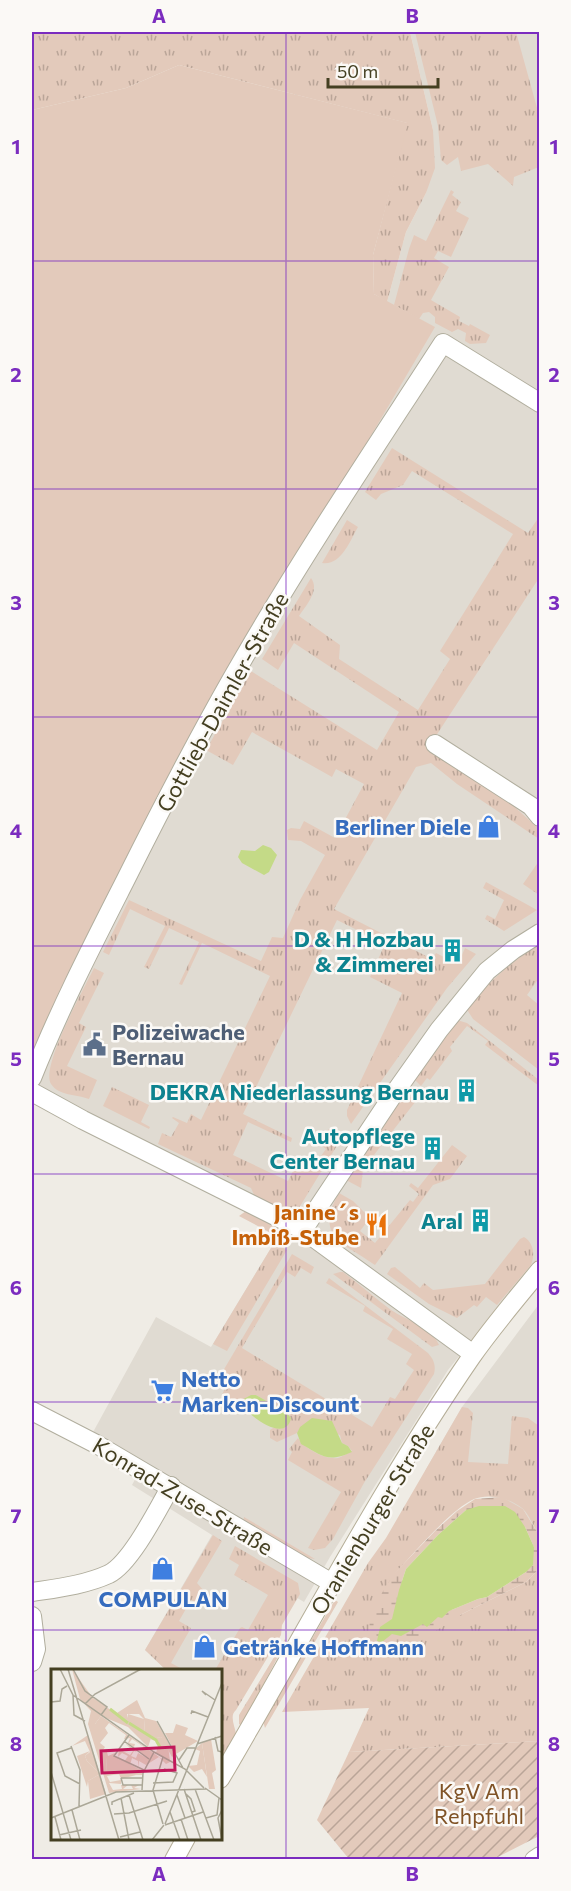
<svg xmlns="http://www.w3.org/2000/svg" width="571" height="1891" viewBox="0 0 571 1891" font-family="Commissioner,sans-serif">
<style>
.built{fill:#e0dbd2}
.grass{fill:url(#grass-tufts)}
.wetland{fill:url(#wetland-marsh);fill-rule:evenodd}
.garden{fill:url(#garden-furrows)}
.pitch{fill:#e3cabb}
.water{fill:#c4da87}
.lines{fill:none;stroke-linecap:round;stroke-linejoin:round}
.street-casing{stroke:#b1ae9e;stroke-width:20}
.secondary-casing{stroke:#b5ae98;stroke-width:20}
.street{stroke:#fff;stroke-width:18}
.secondary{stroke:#fff;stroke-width:18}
.grid{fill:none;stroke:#7b2cbf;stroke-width:1.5;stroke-opacity:0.55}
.labels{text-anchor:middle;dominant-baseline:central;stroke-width:5;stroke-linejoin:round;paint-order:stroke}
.street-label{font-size:22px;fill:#443f21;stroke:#fbf9f6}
.shop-label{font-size:22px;font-weight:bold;fill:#366cbe;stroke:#fbf9f6;text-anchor:start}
.culture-label{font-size:22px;font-weight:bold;fill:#0d838f;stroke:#fbf9f6;text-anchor:end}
.service-label{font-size:22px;font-weight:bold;fill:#4e5e75;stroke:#fbf9f6;text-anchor:start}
.food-label{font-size:22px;font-weight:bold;fill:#c56008;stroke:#fbf9f6;text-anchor:end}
.park-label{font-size:22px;fill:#805326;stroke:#fbf9f6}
.inset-river{fill:none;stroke:#c4da87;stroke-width:3}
.inset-road{fill:none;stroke:#aba797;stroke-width:1.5}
.view{fill:#c2185b;fill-opacity:0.15;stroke:#c2185b;stroke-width:3}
.inset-edge{fill:none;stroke:#443f21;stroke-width:3}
.neatline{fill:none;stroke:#7b2cbf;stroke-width:2}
.grid-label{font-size:20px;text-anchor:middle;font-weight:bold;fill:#7b2cbf}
</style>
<defs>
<pattern id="grass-tufts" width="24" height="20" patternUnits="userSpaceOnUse" patternTransform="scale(1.5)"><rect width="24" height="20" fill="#e3cabb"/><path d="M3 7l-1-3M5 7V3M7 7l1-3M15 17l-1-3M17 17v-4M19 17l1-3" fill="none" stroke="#baa598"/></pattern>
<pattern id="wetland-marsh" width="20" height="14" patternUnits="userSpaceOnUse" patternTransform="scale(1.5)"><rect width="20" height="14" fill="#e3cabb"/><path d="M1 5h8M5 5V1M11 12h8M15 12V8" fill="none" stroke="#baa598"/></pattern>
<pattern id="garden-furrows" width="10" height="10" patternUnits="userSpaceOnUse" patternTransform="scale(1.5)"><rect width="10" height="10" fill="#e3cabb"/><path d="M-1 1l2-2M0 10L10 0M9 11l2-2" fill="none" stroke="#baa598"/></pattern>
</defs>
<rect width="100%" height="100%" fill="#efece5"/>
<path class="built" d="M 410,32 L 539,32 L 539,1257 L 448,1370 L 330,1557 L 304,1602 L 289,1593 L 220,1670 L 166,1670 L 145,1650 L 212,1535 L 132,1485 L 144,1463 L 92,1434 L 156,1317 L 211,1347 L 274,1243 L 289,1213 L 63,1101 L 32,1083 L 32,1052 L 154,806 L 434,327 L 387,302 L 406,232 L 426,193 L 433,130 Z
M 539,1304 L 539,1535 L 523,1509 L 425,1471 L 462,1407 Z"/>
<path class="grass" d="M 32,32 L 410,32 L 433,130 L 435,168 L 426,193 L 406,232 L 387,302 L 374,294 L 373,255 L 407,123 L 179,65 L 126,88 L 32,110 Z
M 415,32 L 516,32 L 539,115 L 539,167 L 514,177 L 513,186 L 488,164 L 461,171 L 458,157 L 447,165 L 441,160 L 438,126 Z
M 451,190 L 454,192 L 452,195 L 461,202 L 456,211 L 469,218 L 451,257 L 438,251 L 434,258 L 449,267 L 431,300 L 460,317 L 459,321 L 469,326 L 470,324 L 490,335 L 486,343 L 470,344 L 465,341 L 466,333 L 458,329 L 452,332 L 435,323 L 435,317 L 429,312 L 423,313 L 419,319 L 394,305 L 409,249 L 414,235 L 426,241 Z
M 392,448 L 528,533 L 539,517 L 539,578 L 430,745 L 507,800 L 539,829 L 539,839 L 457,784 L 431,763 L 416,767 L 334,909 L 432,959 L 436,953 L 458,964 L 465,948 L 476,954 L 447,988 L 351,1124 L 347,1116 L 347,1110 L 402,993 L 370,977 L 385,944 L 337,920 L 243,1114 L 292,1138 L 291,1142 L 248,1122 L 233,1155 L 288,1181 L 294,1169 L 301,1165 L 310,1171 L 326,1149 L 317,1142 L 323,1132 L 332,1128 L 344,1134 L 299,1208 L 287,1208 L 280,1205 L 275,1207 L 255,1197 L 251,1188 L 158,1144 L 162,1133 L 171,1137 L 179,1123 L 172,1118 L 173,1117 L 187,1123 L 191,1114 L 201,1120 L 270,976 L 202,943 L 182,985 L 179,984 L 199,942 L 169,928 L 149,969 L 144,967 L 165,926 L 130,909 L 109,955 L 103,952 L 129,900 L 261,961 L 272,937 L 283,938 L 300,900 L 325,855 L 301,841 L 288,840 L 287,830 L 291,828 L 300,829 L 304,821 L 335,838 L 364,784 L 336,769 L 332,777 L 252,732 L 233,765 L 206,750 L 251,671 L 377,750 L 399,712 L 294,643 L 278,670 L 262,659 L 311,578 C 320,590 307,604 299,616 L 340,645 L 339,659 L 418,710 L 450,659 L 440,651 L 513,534 L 412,471 L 403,485 L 381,494 L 376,500 L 365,492 Z
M 347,520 L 358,527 C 350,541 341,566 322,563 Z
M 539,861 L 539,895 L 523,884 Z
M 486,882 L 537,910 L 504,931 L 485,919 L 487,915 L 495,919 L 504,900 L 483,888 Z
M 539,944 L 539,978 L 527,995 L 539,1005 L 539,1070 L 473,1019 L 466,1008 C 489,982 510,963 539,944 Z
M 94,968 L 104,973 L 79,1023 L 86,1027 L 67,1066 L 97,1080 L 89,1099 C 76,1094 59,1096 51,1084 C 40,1067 85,987 94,968 Z
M 457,1020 L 467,1023 L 539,1080 L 539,1086 L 485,1045 L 488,1041 L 467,1026 L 450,1047 L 452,1051 L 430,1080 L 427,1078 L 421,1086 L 413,1078 Z
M 112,1087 L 149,1105 L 141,1122 L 150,1127 L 149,1129 L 103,1106 Z
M 404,1092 L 416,1101 L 363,1169 L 361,1188 L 346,1180 Z
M 452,1145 L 467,1156 L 450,1179 L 433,1185 L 375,1265 C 345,1243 313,1238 339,1193 L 353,1201 L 370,1218 L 360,1231 L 375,1243 L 410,1200 L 413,1202 L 419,1194 L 409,1186 L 411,1183 L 418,1188 Z
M 246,1211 L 286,1232 L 282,1239 L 239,1216 Z
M 524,1237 C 534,1243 535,1255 531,1265 L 497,1305 L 486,1297 L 477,1307 L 474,1305 L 457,1318 L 429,1304 L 387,1274 L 391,1268 L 395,1267 L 420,1288 L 424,1283 L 433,1290 L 485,1284 L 520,1239 Z
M 274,1243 L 287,1250 L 227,1351 L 213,1344 Z
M 292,1254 L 314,1267 L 311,1274 L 301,1268 L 295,1277 L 287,1272 L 242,1348 L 372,1427 L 390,1397 L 395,1399 L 414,1370 L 406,1364 L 412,1354 L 387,1339 L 393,1329 L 363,1311 L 365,1306 L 326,1283 L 329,1278 L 428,1353 C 434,1360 436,1365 434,1374 L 364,1483 L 333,1539 L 325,1548 L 314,1550 L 308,1548 L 341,1492 L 288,1460 L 292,1452 L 289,1449 L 298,1438 C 304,1448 325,1460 338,1458 C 342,1457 347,1453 352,1451 L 348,1446 L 342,1443 L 340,1435 L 305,1425 L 300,1428 L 297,1433 L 277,1442 L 270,1438 L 270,1430 L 273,1428 L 278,1428 L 290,1416 L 286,1412 L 256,1395 L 240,1404 L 242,1406 L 222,1395 L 229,1379 L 224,1375 L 215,1389 L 213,1388 Z
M 340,1272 L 343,1272 C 359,1284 375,1298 391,1310 C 406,1320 432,1327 439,1345 L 432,1347 L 333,1274 Z
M 462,1407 L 468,1408 L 473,1413 L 468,1462 L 508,1464 L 512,1416 L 528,1418 L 539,1426 L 539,1535 C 534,1527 529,1514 522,1508 C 509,1498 489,1493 474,1499 C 450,1510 412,1555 393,1576 L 460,1615 L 526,1582 L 536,1572 L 539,1563 L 539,1741 L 349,1752 L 369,1708 L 282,1712 L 368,1563 L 386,1538 Z
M 244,1517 L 315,1559 L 303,1557 L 243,1522 Z
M 213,1535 L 222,1541 L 197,1583 L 205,1592 L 204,1595 L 207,1597 L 202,1606 L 191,1600 L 179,1621 L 191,1628 L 171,1663 L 184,1670 L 166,1670 L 145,1650 Z
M 235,1546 L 298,1583 L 300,1594 L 282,1625 L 281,1635 L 236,1710 C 229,1716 235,1726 236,1734 L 221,1760 L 221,1719 L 223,1714 L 221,1708 L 220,1670 L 215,1670 L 240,1628 L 242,1627 L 248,1630 L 268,1595 L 234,1575 L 239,1565 L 229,1559 Z
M 335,1600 L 338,1602 L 265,1728 L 263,1721 Z
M 285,1639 L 286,1641 L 242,1726 L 239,1724 L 239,1715 Z"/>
<path class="wetland" d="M 502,1497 L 523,1509 L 539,1535 L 539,1563 L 536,1572 L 526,1582 L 460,1615 L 401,1654 L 381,1657 L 373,1655 L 368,1648 L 370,1619 L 382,1593 L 393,1575 L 435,1531 L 457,1511 L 475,1499 ZM 466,1510 L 525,1527 L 534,1547 L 526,1572 L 487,1597 L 478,1599 L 449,1611 L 442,1618 L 438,1617 L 427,1627 L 423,1624 L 401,1636 L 392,1634 L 380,1627 L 392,1619 L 399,1590 L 406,1569 L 438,1535 Z"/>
<path class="garden" d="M 539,1741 L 539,1836 L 494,1859 L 349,1859 L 317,1820 L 349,1752 Z"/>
<path class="pitch" d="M 179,65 L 408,123 L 373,255 L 374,294 L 435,327 L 326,512 L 32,1052 L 32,110 L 126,88 Z"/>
<path class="water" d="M 263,845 L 271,848 L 277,855 L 269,872 L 264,875 L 242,863 L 238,857 L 241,850 L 255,851 Z
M 251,1395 L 256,1395 L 286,1412 L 291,1418 C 286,1445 245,1414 240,1401 Z
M 312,1418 L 332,1421 L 342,1443 L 348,1446 L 352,1452 C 327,1463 323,1456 301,1444 L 297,1433 L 300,1427 Z
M 479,1506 L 505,1506 L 515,1512 L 525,1527 L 534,1547 L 533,1565 L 526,1572 L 487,1597 L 478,1599 L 449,1611 L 442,1618 L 438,1617 L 427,1627 L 423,1624 L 401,1636 L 392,1634 L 382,1642 L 377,1641 L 380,1627 L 392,1619 L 399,1590 L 406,1569 L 438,1535 L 466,1510 Z"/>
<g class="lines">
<defs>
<path id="street" d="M 435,744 L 531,806 L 540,817
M 32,1078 C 59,1010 92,946 125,881 C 162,807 200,733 242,661 C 305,552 375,448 443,343 L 540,403
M 32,1092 L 83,1120 L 303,1230 L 473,1354
M 303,1230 L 393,1095 L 439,1030 L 487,971 L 513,950 L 540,933
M 32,1411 L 98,1445 L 332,1583
M 32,1592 C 58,1588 85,1585 109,1574 C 131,1563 158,1509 171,1486
M 32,1616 L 36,1649 L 32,1662
M 534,1860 L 540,1856"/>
<path id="secondary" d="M 220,1779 C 303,1638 379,1491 472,1356 C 493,1326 517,1298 540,1270
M 174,1860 L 186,1838"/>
</defs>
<use href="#street" class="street-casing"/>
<use href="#secondary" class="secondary-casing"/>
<use href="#street" class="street"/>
<use href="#secondary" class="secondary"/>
</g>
<path class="grid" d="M 286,32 L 286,1860M 32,261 L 540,261M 32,489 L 540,489M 32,717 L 540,717M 32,946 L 540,946M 32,1174 L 540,1174M 32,1402 L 540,1402M 32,1630 L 540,1630"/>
<defs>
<symbol id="shop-bare" viewBox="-9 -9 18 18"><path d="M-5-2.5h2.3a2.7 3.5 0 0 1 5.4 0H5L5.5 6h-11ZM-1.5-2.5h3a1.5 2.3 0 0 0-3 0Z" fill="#3f7fe0" stroke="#fbf9f6" stroke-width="2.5" paint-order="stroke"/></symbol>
<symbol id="building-bare" viewBox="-9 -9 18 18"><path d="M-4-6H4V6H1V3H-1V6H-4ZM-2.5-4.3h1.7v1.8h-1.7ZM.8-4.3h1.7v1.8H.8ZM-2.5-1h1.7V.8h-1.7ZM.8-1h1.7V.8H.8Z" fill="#0f9aa8" stroke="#fbf9f6" stroke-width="2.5" paint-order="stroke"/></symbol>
<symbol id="civic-bare" viewBox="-9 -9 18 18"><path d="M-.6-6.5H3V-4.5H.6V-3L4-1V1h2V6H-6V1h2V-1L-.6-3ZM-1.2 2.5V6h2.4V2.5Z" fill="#5c6f8a" stroke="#fbf9f6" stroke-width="2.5" paint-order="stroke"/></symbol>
<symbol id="restaurant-bare" viewBox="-9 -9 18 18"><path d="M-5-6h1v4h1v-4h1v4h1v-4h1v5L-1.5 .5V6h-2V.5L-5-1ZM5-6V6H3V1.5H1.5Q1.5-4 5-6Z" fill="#e8710a" stroke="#fbf9f6" stroke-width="2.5" paint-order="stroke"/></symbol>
<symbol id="supermarket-bare" viewBox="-9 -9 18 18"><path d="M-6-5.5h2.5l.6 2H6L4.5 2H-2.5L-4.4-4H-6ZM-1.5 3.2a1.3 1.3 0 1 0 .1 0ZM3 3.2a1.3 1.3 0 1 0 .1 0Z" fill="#3f7fe0" stroke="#fbf9f6" stroke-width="2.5" paint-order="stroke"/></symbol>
</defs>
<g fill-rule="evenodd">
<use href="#shop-bare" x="472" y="810" width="33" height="33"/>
<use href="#building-bare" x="436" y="934" width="33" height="33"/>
<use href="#civic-bare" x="78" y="1028" width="33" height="33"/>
<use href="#building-bare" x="450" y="1074" width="33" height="33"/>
<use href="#building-bare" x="416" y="1132" width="33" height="33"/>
<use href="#building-bare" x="464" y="1204" width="33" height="33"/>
<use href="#restaurant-bare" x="360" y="1208" width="33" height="33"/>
<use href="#supermarket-bare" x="146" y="1374" width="33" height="33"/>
<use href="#shop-bare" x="146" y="1552" width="33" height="33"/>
<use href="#shop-bare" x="188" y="1630" width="33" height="33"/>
</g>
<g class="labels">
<g class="street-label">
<text transform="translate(222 702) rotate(-61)">Gottlieb-Daimler-Straße</text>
<text transform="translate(183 1496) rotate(31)">Konrad-Zuse-Straße</text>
<text transform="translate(372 1519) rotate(-59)">Oranienburger Straße</text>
</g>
<g class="shop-label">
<text x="471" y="826" text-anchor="end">Berliner Diele</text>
<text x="181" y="1378">Netto<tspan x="181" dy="25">Marken-Discount</tspan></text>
<text x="163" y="1598" text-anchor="middle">COMPULAN</text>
<text x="223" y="1646">Getränke Hoffmann</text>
</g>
<g class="culture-label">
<text x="434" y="938">D &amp; H Hozbau<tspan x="434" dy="25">&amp; Zimmerei</tspan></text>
<text x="449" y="1091">DEKRA Niederlassung Bernau</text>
<text x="415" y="1135">Autopflege<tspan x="415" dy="25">Center Bernau</tspan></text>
<text x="463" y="1220">Aral</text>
</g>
<g class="service-label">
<text x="112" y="1031">Polizeiwache<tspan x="112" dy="25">Bernau</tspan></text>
</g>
<g class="food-label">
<text x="359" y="1211">Janine´s<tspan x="359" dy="25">Imbiß-Stube</tspan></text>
</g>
<g class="park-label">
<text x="479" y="1790">KgV Am<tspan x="479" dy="25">Rehpfuhl</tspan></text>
</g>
</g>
<g transform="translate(51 1669)">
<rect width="171" height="171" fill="#efece5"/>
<path d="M 50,47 L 111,90 L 114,90 L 105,84 L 108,73 L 99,70 L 110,68 L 117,76 L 119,93 L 115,95 L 108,88 L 95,96 L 88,92 L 88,99 L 87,92 L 81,89 L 79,96 L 87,101 L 82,103 L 85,106 L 70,110 L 68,105 L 56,107 L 59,113 L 70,111 L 70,115 L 58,114 L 62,121 L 71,120 L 70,116 L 77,116 L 72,120 L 82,120 L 80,116 L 88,116 L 83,119 L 90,120 L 58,124 L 37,55 L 44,55 ZM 58,54 L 75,66 L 73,70 L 79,69 L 77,74 L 79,76 L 83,78 L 84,75 L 78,74 L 81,70 L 93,78 L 88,82 L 84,79 L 96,89 L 87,84 L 85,89 L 80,87 L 83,82 L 86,83 L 83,80 L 74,74 L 73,73 L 82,82 L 79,86 L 68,80 L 67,88 L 71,84 L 77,87 L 73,93 L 62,90 L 56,105 L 55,89 L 61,89 L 64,84 L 57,87 L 56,83 L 50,84 L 54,78 L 49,74 L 57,64 L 54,59 ZM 39,82 L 34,87 L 36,92 L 49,105 L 37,112 L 36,118 L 26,87 Z" fill="#e3cabb" fill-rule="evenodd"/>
<path d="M 21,0 L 41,28 L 77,53 L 77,45 L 93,50 L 94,65 L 100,69 L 97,78 L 77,58 L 50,47 L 44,55 L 37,55 L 40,42 L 29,30 ZM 37,66 L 55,125 L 39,130 L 37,112 L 49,105 L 36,92 L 34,87 L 39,83 L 34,72 L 21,77 ZM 151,74 L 156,108 L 151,100 L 143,103 L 137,97 L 146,96 L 149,82 L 144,80 Z" fill="#e3cabb"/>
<path d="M 86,31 L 94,49 L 105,52 L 124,85 L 121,88 L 110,68 L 101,70 L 94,65 L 93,50 L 88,45 L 76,45 L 78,53 L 66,44 ZM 125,55 L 137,59 L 134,66 L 147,72 L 125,85 L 114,64 L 122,64 ZM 160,70 L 165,101 L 161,104 L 164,120 L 158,120 L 151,74 Z" fill="#e3cabb"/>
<path d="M 63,87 L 92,102 L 91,106 L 56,105 L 55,88 Z" fill="#e3cabb"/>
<path class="inset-river" d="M 59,40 L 77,54M 78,54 L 105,71 L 110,80"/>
<path class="inset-road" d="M 9,0 L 22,26 L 103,83 L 134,100 L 153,119M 17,0 L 68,171M 22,0 L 34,22 L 56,38 L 50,46M 22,26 L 23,46 L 34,52M 155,26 L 151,22 L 164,31M 0,33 L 9,32 L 11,20 L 16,17M 34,35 L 44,25 L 90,0M 140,45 L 141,42 L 157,48M 106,52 L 132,99M 78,66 L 63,87 L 93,101M 164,68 L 167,82 L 171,83M 73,72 L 98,90M 146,75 L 171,67M 20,77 L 29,101 L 28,137M 20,79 L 6,84 L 14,107 L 29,115M 112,88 L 102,121 L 112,155M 128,91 L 136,79 L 144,79M 0,103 L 20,171M 70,109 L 72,116 L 92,116M 70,109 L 92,109M 102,114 L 122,113 L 126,104 L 113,100M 154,119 L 171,131M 133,120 L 150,171M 144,120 L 163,171M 91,121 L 92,104 L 103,83M 134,124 L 140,130 L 144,142 L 141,143M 78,126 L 92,171M 126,126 L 134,149M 70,129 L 78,171M 61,136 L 61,133 L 83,124M 21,141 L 29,171M 119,143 L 129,171M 63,145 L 78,144 L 116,132M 4,148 L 10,171M 0,149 L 65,123 L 155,120M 155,149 L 166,146 L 168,129M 130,150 L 137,171M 114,155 L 171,14M 114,156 L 152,143M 8,166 L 30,161M 69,168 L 89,163M 101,171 L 113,156M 171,171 L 167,149 L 171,141"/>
<path class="view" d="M 123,78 L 124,101 L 51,104 L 50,82 Z"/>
<rect width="171" height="171" class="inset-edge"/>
</g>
<rect width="571" height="1891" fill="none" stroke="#fbf9f6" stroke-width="66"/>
<path d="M328 78v9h110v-9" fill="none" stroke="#443f21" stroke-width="3"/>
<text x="337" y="78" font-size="18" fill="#443f21" stroke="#fbf9f6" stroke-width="4.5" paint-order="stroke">50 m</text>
<rect x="33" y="33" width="505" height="1825" class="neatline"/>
<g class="grid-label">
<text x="159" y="23">A</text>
<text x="412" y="23">B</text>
<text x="16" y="154">1</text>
<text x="554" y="154">1</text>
<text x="16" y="382">2</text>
<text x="554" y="382">2</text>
<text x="16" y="610">3</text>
<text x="554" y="610">3</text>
<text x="16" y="838">4</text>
<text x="554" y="838">4</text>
<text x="16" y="1066">5</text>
<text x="554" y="1066">5</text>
<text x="16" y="1295">6</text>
<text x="554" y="1295">6</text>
<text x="16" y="1523">7</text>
<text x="554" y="1523">7</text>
<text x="16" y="1751">8</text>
<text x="554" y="1751">8</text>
<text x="159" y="1881">A</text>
<text x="412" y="1881">B</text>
</g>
</svg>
